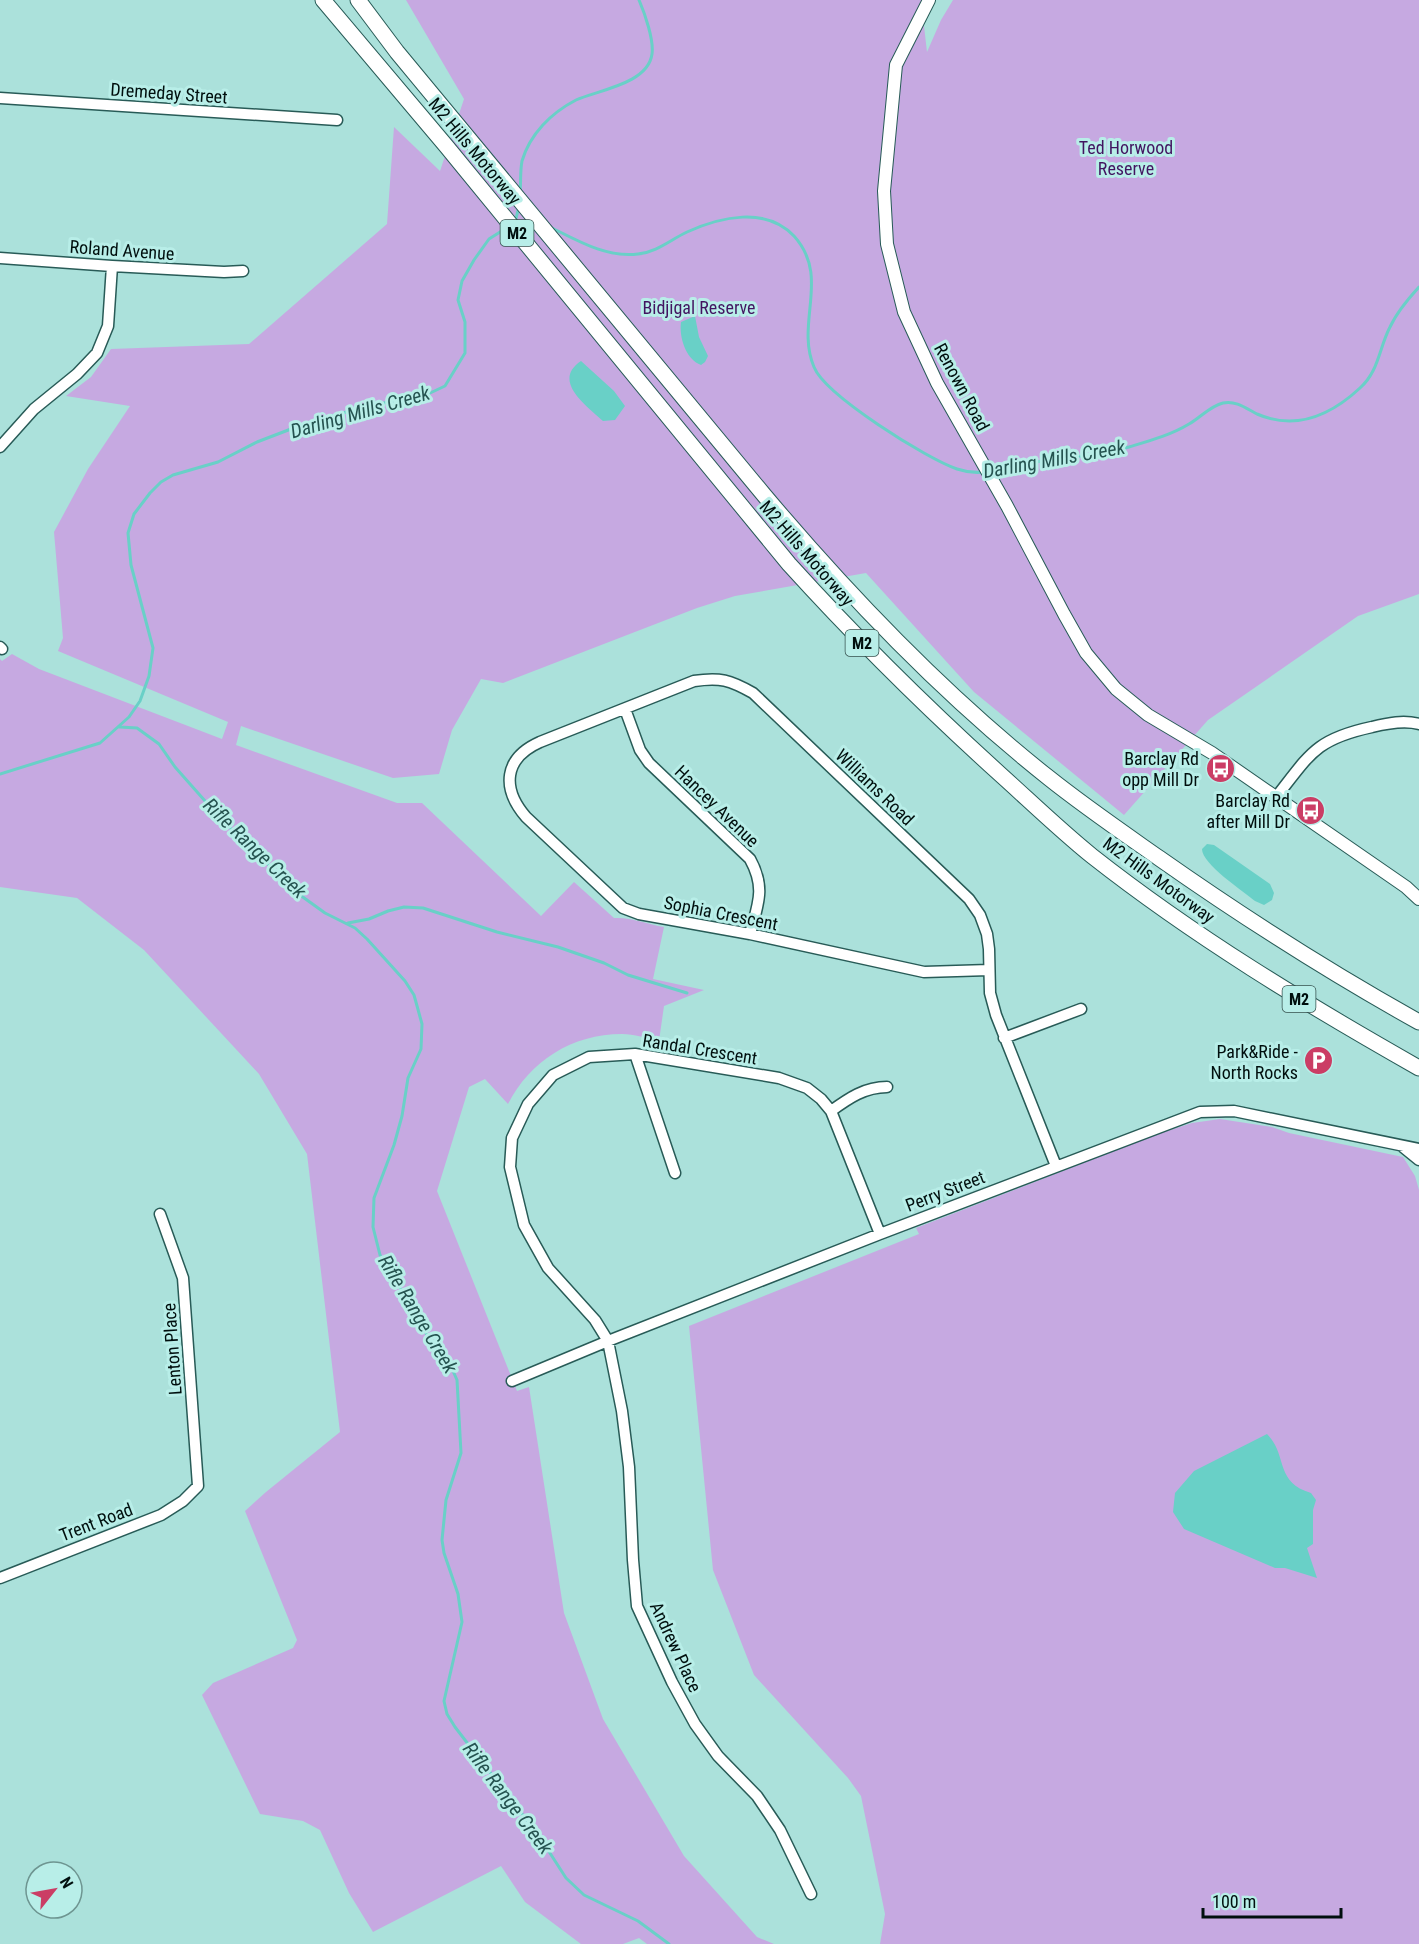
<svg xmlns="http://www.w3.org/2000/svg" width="1419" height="1944" viewBox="0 0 1419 1944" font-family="'Roboto Condensed',sans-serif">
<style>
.green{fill:#c6a9e1}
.water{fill:#69d0c7}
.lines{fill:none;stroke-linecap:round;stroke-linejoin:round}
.stream{stroke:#69d0c7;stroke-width:3}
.minor-casing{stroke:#285b57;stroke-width:13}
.major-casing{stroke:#285b57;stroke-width:14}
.highway-casing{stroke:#285b57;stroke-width:17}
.minor{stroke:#fff;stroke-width:10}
.major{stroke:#fff;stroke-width:12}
.highway{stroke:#fff;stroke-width:15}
.labels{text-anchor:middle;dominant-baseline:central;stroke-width:6;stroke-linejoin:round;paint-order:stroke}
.shield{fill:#b8eee8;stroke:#37524f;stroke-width:1.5}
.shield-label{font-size:16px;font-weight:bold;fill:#000f0e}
.street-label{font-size:18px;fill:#000f0e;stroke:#b8eee8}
.park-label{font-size:18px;fill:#421460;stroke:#b8eee8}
.poi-label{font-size:18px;fill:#000f0e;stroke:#b8eee8;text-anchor:end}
.water-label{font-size:20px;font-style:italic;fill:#255350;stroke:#b8eee8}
</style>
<rect width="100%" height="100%" fill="#abe1db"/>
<path class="green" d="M 406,0 L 921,0 L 927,52 L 941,20 L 953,0 L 1419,0 L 1419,594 L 1358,616 L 1208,720 L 1124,815 L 974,692 L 866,573 L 735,596 L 697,608 L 503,683 L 481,679 L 452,730 L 439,774 L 393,778 L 241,726 L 236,745 L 397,803 L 422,803 L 541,916 L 574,882 L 614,918 C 631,917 647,924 664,927 L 653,979 L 704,990 L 664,1006 L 659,1041 C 647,1038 634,1034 622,1034 C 572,1034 530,1061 508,1104 L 485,1079 L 469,1087 L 437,1191 L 517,1391 L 529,1387 L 564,1613 L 603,1719 L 684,1856 L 757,1937 L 774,1944 L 647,1944 L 639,1938 L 623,1944 L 581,1944 L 525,1902 L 501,1866 L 373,1932 L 349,1893 L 320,1830 L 303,1821 L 260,1814 L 202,1695 L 213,1683 L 293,1648 L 297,1640 L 245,1511 L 266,1492 L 340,1432 L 307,1154 L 259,1074 L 144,950 L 77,898 L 0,887 L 0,659 L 2,661 L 12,654 L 39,669 L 222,739 L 228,722 L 58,651 L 63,638 L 54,532 L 88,469 L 130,406 L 66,396 L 91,377 L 111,349 L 249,344 L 387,224 L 394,127 L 440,171 L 464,99 Z
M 1220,1119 L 1272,1127 L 1289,1133 L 1403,1157 L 1415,1176 L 1419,1190 L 1419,1944 L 880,1944 L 885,1914 L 861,1796 L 848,1778 L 754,1675 L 713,1570 L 689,1326 L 919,1234 L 916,1228 L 1158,1134 L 1192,1123 Z"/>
<path class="water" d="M 695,316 L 699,337 L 708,356 L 705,362 L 701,365 C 685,359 679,336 681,322 Z
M 581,361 L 614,391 L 625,406 L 615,420 L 603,421 C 587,406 551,381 581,361 Z
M 1207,844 L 1214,845 L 1270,884 L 1274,893 L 1272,900 L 1264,905 L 1255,901 C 1243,891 1202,864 1202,849 Z
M 1267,1434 C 1288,1455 1274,1482 1311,1493 L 1316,1500 L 1313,1510 L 1313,1544 L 1307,1548 L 1317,1578 L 1285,1568 L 1275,1568 L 1184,1529 L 1173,1512 L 1175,1493 L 1194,1471 Z"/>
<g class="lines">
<path class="stream" d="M 520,194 C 521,183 520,171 522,161 C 530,134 551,113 576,100 C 598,90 648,84 652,54 C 654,40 645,14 639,0
M 515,223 L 519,206
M 517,224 L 531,223
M 552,228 C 578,241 607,258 638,254 C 657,252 670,240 687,232 C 720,217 766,206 794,236 C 831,277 795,322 814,367 C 825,395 927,459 957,469 C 966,472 975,473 984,472
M 990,470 C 1036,459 1084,459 1129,447 C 1149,441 1171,435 1189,424 C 1200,418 1210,406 1223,403 C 1236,400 1247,409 1257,414 C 1296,431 1331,415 1360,388 C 1379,371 1379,348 1390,327 C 1397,312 1408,299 1419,287
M 120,727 L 137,728 L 159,744 L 175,767 L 221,819 L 300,895 L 325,913 L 355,928 L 367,939 L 405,981 L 414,995 L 422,1024 L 421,1049 L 408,1078 L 402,1116 L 394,1145 L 374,1198 L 373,1227 L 380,1255 L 386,1268 L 410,1302 L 428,1337 L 453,1371 L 457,1380 L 461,1453 L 446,1500 L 442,1540 L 444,1553 L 458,1594 L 462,1622 L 444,1701 L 447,1714 L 455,1727 L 539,1836 L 566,1878 L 584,1895 L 638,1921 L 669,1944
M 0,774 L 100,743 L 129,717 L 140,701 L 149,676 L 153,648 L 131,565 L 128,533 L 134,514 L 150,493 L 161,482 L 173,475 L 218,462 L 257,442 L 304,424 L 364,407 L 428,394 L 445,386 L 465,353 L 465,322 L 458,300 L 462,281 L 474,260 L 489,239 L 508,227
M 348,923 L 369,919 L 388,911 L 404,907 L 423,908 L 497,932 L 558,947 L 604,963 L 628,975 L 687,993"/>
<defs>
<path id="minor" d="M 0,98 L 337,120
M 0,258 L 112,266 L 224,272 L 243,271
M 0,447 L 34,409 L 77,374 L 97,353 L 108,326 L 112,266
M 0,647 L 2,649
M 625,709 L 640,750 L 649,763 L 750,859 C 766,888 758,904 750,934
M 1277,796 C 1310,754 1316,739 1372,727 C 1388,723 1404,720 1419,724
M 989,970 L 924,972 L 750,934 L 639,914 L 623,908 L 526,817 C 501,788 504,758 540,742 L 694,681 C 720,677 730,680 753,693 L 969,899 L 980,915 L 987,934 L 989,949 L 990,993 L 996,1015 L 1056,1166
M 1004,1038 L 1081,1009
M 635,1054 L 675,1173
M 831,1111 C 849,1098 865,1087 887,1087
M 1403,1147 L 1419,1160
M 512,1381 L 608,1341 L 880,1234 L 1200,1112 L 1234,1111 L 1419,1149
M 0,1578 L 161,1515 L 183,1501 L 198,1486 L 183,1278 L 160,1214
M 811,1894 L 780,1830 L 757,1796 L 718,1756 L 695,1724 L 672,1682 L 637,1606 L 633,1560 L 629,1467 L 622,1411 L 608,1341 L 595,1320 L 548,1268 L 524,1225 L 510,1167 L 512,1138 L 528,1104 L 553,1075 L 589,1057 L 635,1054 L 779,1078 L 807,1088 L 821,1099 L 831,1111 L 880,1234"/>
<path id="major" d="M 929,0 L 896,65 L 884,191 L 887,244 L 904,312 L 937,383 L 1007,506 L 1064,614 L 1086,653 L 1116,689 L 1148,715 L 1212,753 L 1406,887 L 1419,899"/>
<path id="highway" d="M 323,0 L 447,147 L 789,564 C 856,638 927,708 1001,775 C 1031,802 1061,831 1092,856 C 1195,937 1306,1004 1419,1068
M 358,0 L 397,52 L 764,495 C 850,597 944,695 1049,778 C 1084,806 1122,832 1159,858 C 1243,917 1329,972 1419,1022"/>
</defs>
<use href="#minor" class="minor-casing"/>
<use href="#major" class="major-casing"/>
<use href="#highway" class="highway-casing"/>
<use href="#minor" class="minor"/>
<use href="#major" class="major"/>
<use href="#highway" class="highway"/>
</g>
<defs>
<symbol id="bus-disc" viewBox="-11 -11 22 22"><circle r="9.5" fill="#cb3d65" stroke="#b8eee8"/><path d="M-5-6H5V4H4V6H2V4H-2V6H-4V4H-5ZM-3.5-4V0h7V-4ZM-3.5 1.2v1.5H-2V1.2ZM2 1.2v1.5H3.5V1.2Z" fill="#fff"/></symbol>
<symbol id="parking-disc" viewBox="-11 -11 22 22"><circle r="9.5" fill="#cb3d65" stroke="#b8eee8"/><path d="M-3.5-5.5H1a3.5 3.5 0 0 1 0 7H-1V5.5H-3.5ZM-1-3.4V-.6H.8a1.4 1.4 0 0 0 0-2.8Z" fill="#fff"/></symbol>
</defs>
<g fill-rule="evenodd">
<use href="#bus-disc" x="1204" y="752" width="33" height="33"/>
<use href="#bus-disc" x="1294" y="794" width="33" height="33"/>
<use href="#parking-disc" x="1302" y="1044" width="33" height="33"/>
</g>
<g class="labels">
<g class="shield">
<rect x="500.5" y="220" width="33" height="26" rx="4.5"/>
<rect x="845.5" y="630" width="33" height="26" rx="4.5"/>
<rect x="1282.5" y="986" width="33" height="26" rx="4.5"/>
</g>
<g class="shield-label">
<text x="517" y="233">M2</text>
<text x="862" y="643">M2</text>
<text x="1299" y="999">M2</text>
</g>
<g class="street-label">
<text transform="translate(169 93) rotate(4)">Dremeday Street</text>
<text transform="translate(475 151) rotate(50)">M2 Hills Motorway</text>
<text transform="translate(122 250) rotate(4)">Roland Avenue</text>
<text transform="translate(962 387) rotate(62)">Renown Road</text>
<text transform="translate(807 553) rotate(49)">M2 Hills Motorway</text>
<text transform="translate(875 787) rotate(44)">Williams Road</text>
<text transform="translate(717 806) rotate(44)">Hancey Avenue</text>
<text transform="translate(1159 880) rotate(36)">M2 Hills Motorway</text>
<text transform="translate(721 913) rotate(11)">Sophia Crescent</text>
<text transform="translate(700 1049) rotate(9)">Randal Crescent</text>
<text transform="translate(945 1191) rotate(-21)">Perry Street</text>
<text transform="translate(172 1349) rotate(-94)">Lenton Place</text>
<text transform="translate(96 1522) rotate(-21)">Trent Road</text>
<text transform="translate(676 1647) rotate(65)">Andrew Place</text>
</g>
<g class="park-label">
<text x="1126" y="147">Ted Horwood<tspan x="1126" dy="21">Reserve</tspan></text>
<text x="699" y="307">Bidjigal Reserve</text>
</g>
<g class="poi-label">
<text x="1199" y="758">Barclay Rd<tspan x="1199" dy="21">opp Mill Dr</tspan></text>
<text x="1290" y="800">Barclay Rd<tspan x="1290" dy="21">after Mill Dr</tspan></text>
<text x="1298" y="1051">Park&amp;Ride -<tspan x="1298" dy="21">North Rocks</tspan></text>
</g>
<g class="water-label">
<text transform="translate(360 412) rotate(-16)">Darling Mills Creek</text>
<text transform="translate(1054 459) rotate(-10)">Darling Mills Creek</text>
<text transform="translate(255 848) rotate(44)">Rifle Range Creek</text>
<text transform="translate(418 1314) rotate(59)">Rifle Range Creek</text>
<text transform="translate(508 1798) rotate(53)">Rifle Range Creek</text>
</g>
</g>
<g transform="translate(54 1890) rotate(59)"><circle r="28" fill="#b8eee8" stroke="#6e9591" stroke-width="1.5"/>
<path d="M0-4.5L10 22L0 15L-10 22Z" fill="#cb3d65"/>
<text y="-9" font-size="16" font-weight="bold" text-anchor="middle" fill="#000f0e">N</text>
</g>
<path d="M1203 1908v9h138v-9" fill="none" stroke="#000f0e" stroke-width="3"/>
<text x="1212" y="1908" font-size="18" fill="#000f0e" stroke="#b8eee8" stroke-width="4.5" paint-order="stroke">100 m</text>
</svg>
